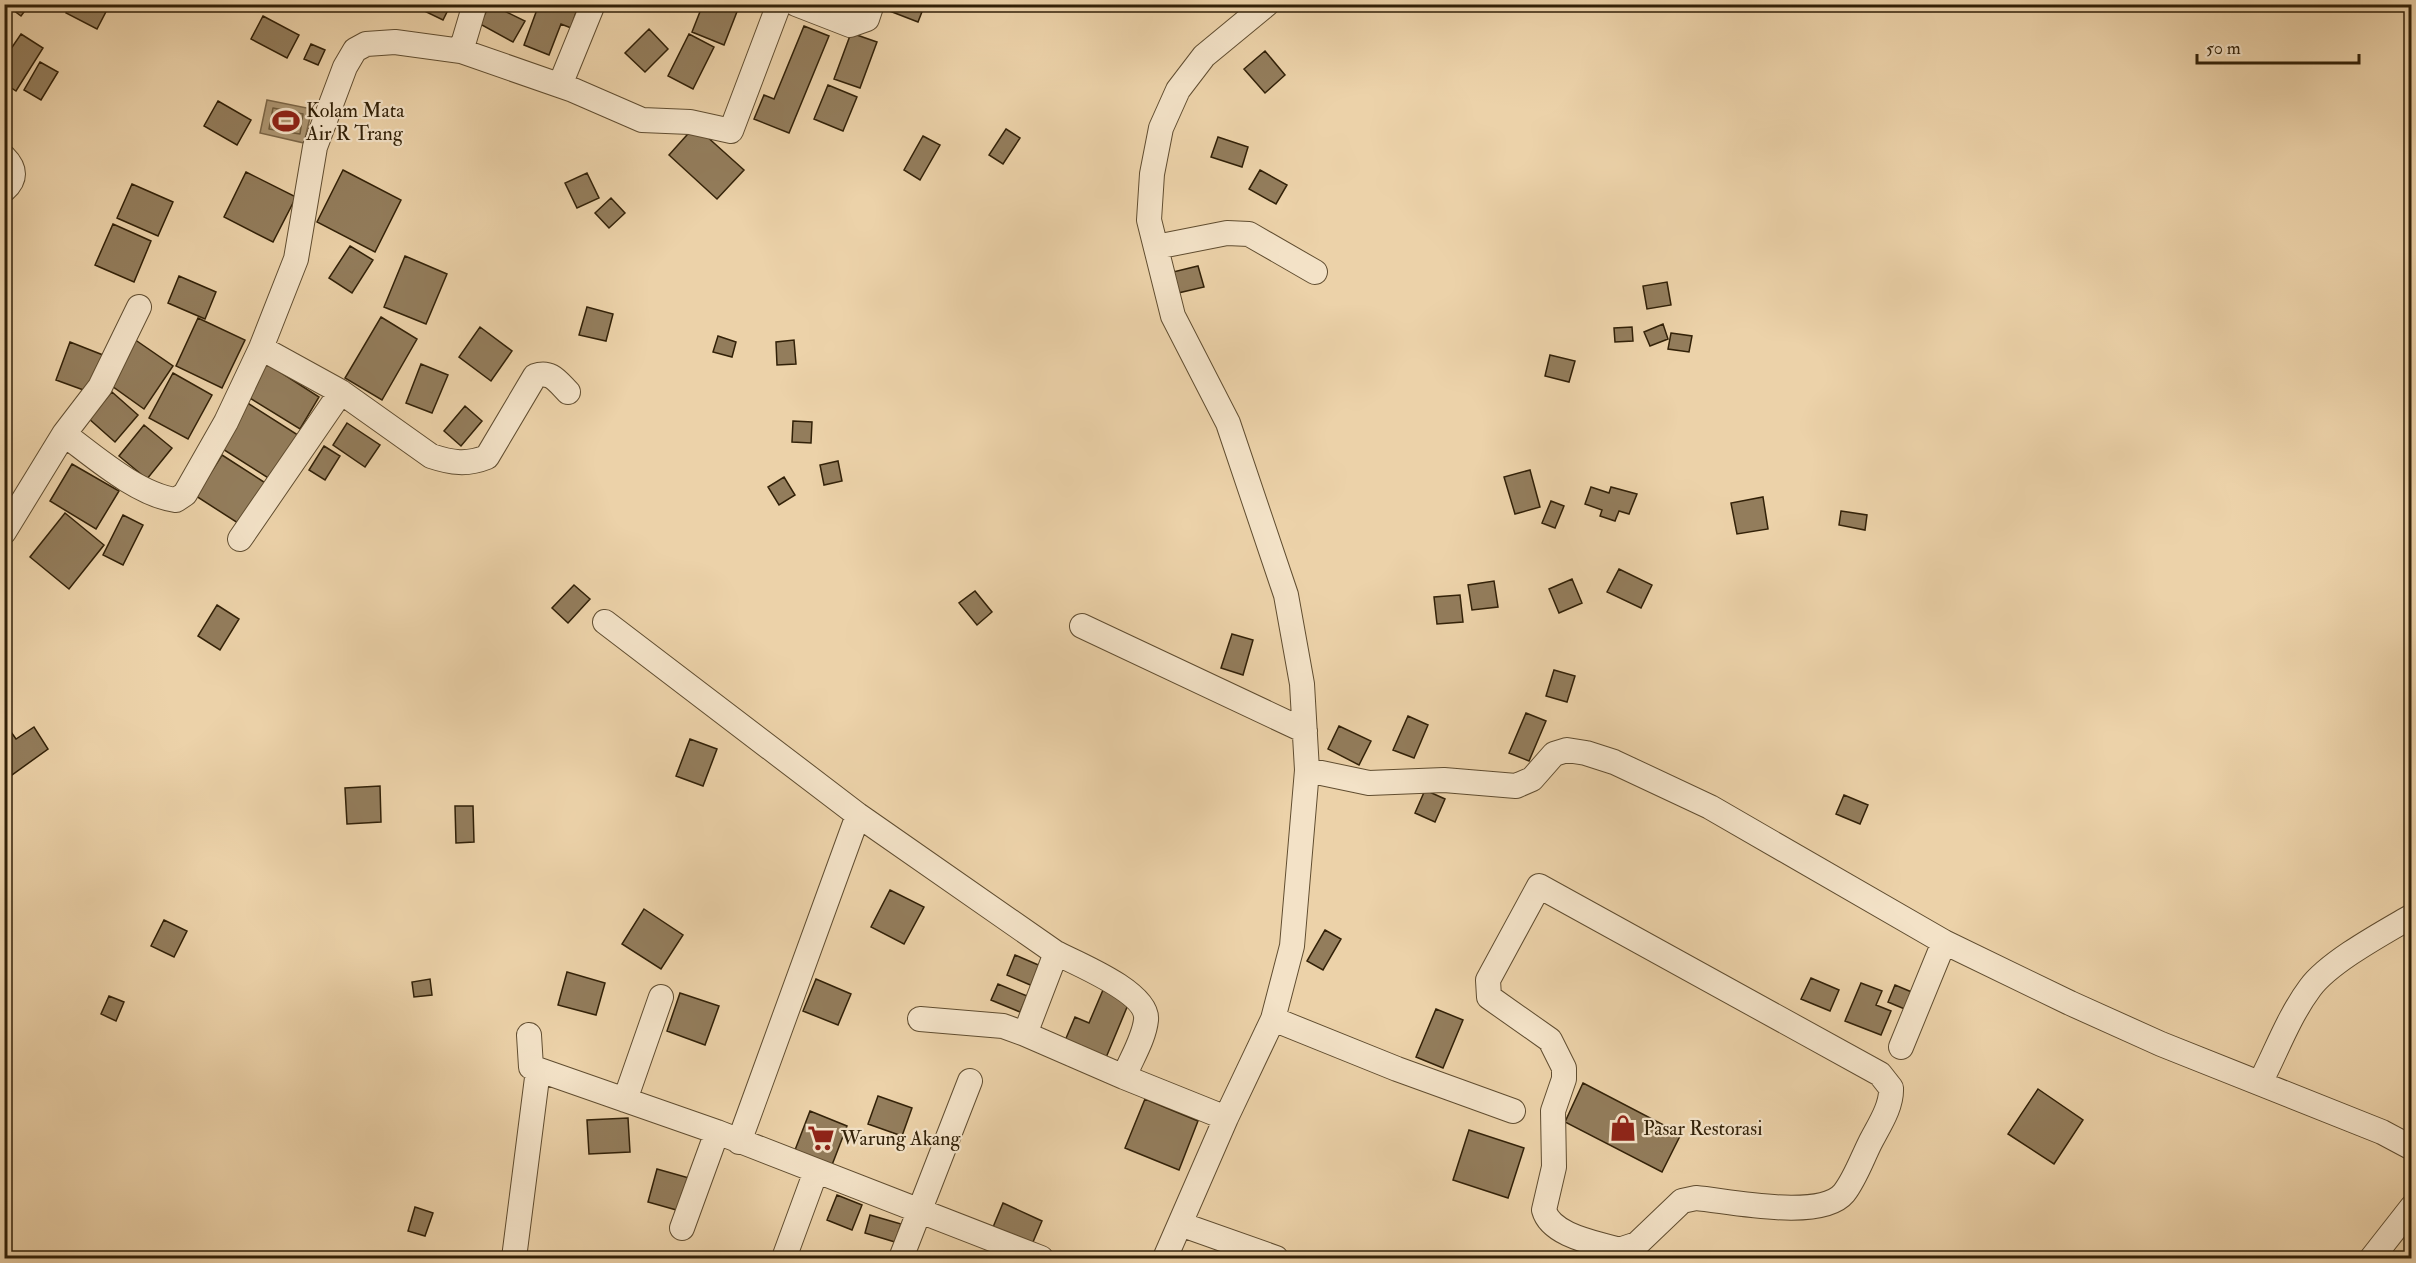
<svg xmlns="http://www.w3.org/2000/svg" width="2416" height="1263" viewBox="0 0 2416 1263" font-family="'IM FELL Double Pica',serif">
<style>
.water{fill:#ad9672;stroke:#7c6748;stroke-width:1.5}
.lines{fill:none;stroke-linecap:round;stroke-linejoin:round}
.shore{stroke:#705c3d;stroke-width:1.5}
.building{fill:#937d5c;stroke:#322108;stroke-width:1.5}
.minor-casing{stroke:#604d30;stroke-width:26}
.minor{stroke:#f3e2c7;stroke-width:24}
.labels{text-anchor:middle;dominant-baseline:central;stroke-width:4.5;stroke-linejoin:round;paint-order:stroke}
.poi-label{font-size:20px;fill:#322108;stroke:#f3e2c7;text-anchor:start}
</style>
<rect width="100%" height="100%" fill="#ecd2a9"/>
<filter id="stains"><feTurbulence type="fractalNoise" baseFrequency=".00333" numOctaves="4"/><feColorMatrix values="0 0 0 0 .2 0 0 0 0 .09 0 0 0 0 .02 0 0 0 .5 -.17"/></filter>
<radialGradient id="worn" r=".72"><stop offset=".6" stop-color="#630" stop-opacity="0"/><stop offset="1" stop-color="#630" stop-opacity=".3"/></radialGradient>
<path class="water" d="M 267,100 L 312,109 L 304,143 L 260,133 Z"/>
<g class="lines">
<path class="shore" d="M 273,108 L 303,114 L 300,134 L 269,129 Z"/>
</g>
<path class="building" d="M 5,4 L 30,4 L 21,16 Z
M 70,4 L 110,4 L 97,29 L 66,13 Z
M 420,4 L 451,4 L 443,20 L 418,8 Z
M 490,4 L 525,21 L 513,42 L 480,24 Z
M 539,4 L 578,6 L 571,28 L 561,24 L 549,55 L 524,45 Z
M 703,4 L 740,4 L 724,45 L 692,32 Z
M 889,4 L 925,4 L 918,22 L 887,10 Z
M 263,16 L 299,35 L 287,58 L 251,39 Z
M 804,26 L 829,36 L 789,133 L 754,119 L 764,95 L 774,99 Z
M 649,29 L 668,49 L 645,72 L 625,53 Z
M 851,33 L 877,42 L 860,88 L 834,79 Z
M 21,34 L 43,48 L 16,91 L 4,83 L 4,59 Z
M 689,34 L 714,47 L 693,89 L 668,76 Z
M 311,44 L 325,50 L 318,65 L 304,59 Z
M 1265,51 L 1285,75 L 1265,93 L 1244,69 Z
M 40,62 L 58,72 L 41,100 L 24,90 Z
M 828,85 L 857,97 L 843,131 L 814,119 Z
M 218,101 L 251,120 L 237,145 L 204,126 Z
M 695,126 L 744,170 L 717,199 L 669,155 Z
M 1006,129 L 1020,138 L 1003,164 L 989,155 Z
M 923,136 L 940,145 L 920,180 L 904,170 Z
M 1218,137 L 1248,147 L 1242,167 L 1211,157 Z
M 343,170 L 401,200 L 375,252 L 317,222 Z
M 1260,170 L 1287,185 L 1276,204 L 1249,189 Z
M 246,172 L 296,197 L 273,242 L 224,217 Z
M 587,173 L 599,198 L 577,208 L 565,183 Z
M 132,184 L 173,202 L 158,236 L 117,218 Z
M 611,198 L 625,213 L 609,228 L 595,213 Z
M 113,224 L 151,241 L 134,282 L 95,265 Z
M 350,246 L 373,260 L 352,293 L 329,278 Z
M 405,256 L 447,274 L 426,324 L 384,307 Z
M 1198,266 L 1204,287 L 1178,293 L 1173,272 Z
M 179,276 L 216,292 L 205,319 L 168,303 Z
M 1667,282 L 1671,305 L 1647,309 L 1643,286 Z
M 587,307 L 613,314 L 606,341 L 579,335 Z
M 381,317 L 417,339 L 382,400 L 345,378 Z
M 198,318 L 245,340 L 222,388 L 176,366 Z
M 1663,324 L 1668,339 L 1650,346 L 1644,332 Z
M 480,327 L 512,351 L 491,381 L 459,357 Z
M 1632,327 L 1633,341 L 1615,342 L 1614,328 Z
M 1671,333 L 1692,336 L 1689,352 L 1668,349 Z
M 718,336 L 736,342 L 732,357 L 713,352 Z
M 134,339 L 173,366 L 144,409 L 105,381 Z
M 794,340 L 796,364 L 777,365 L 776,342 Z
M 70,342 L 103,355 L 89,392 L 56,380 Z
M 1550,355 L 1575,361 L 1569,382 L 1545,376 Z
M 266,363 L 319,397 L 300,429 L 245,395 Z
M 421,364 L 448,375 L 432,413 L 406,403 Z
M 173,373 L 212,395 L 188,439 L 149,418 Z
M 112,392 L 138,415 L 115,442 L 88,418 Z
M 246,402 L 301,437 L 273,481 L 218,446 Z
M 465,406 L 482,421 L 461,446 L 444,431 Z
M 793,421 L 812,422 L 811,443 L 792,442 Z
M 347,423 L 380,445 L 365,467 L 333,445 Z
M 144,425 L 172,448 L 147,479 L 119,456 Z
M 324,446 L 340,456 L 325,480 L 309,470 Z
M 222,455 L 267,484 L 241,525 L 196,496 Z
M 838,461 L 842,481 L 824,485 L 820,465 Z
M 72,464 L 119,491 L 96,529 L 50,501 Z
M 1530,470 L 1540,507 L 1515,514 L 1504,477 Z
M 784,477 L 795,495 L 779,505 L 768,487 Z
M 1591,487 L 1609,493 L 1611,487 L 1637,494 L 1629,514 L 1619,511 L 1615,521 L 1600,516 L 1602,510 L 1585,504 Z
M 1763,497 L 1768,529 L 1737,534 L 1731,503 Z
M 1551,501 L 1564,506 L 1555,528 L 1542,523 Z
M 1841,511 L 1867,515 L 1865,530 L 1839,525 Z
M 65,513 L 104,545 L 69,589 L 30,557 Z
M 123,515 L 143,525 L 123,565 L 103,555 Z
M 1619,569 L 1652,585 L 1641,608 L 1607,592 Z
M 1572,579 L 1582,603 L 1559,613 L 1549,589 Z
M 1494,581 L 1498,607 L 1472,610 L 1468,585 Z
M 574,585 L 590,599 L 568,623 L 552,608 Z
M 975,591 L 992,612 L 977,625 L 959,603 Z
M 1460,595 L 1463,622 L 1437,624 L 1434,597 Z
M 217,605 L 239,619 L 220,650 L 198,636 Z
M 1232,634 L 1253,640 L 1243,675 L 1221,668 Z
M 1554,670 L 1575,676 L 1567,702 L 1546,696 Z
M 1526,713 L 1546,721 L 1529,761 L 1509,753 Z
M 1408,716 L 1428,725 L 1414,758 L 1393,750 Z
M 4,722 L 16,739 L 34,727 L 48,749 L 5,780 Z
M 1339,726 L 1371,741 L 1359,765 L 1328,749 Z
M 690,739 L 717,749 L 703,786 L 676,776 Z
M 380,786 L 381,822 L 347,824 L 345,788 Z
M 1425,790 L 1445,799 L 1435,822 L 1415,813 Z
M 1844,795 L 1868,805 L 1860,824 L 1836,814 Z
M 455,806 L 473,806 L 474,842 L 456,843 Z
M 890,890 L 924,907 L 904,944 L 871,927 Z
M 644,909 L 683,935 L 661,969 L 622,944 Z
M 164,920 L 187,931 L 174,957 L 151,946 Z
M 1325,930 L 1341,939 L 1323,970 L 1307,961 Z
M 1015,955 L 1043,967 L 1035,987 L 1007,975 Z
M 567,972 L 605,983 L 596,1015 L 558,1005 Z
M 1811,978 L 1839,990 L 1830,1011 L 1801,999 Z
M 430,979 L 432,995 L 414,997 L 412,982 Z
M 816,979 L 851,994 L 838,1025 L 803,1011 Z
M 1861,983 L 1882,991 L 1876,1005 L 1891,1011 L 1881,1035 L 1845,1021 Z
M 998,984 L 1027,996 L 1020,1012 L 991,1000 Z
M 1895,985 L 1914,993 L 1907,1010 L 1888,1002 Z
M 1103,990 L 1130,1000 L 1105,1060 L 1064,1043 L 1075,1017 L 1089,1023 Z
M 680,993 L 719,1006 L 705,1045 L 667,1031 Z
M 109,996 L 124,1002 L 116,1021 L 101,1014 Z
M 1436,1009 L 1463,1020 L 1443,1068 L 1416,1057 Z
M 1583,1083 L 1681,1134 L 1662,1172 L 1565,1122 Z
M 2038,1089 L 2083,1120 L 2054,1164 L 2008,1134 Z
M 878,1096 L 912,1108 L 902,1136 L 868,1124 Z
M 1145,1099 L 1198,1121 L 1179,1170 L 1125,1148 Z
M 810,1111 L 847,1126 L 832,1165 L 795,1150 Z
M 628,1118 L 630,1152 L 589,1154 L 587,1120 Z
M 1469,1130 L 1524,1148 L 1508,1198 L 1453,1180 Z
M 657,1169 L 689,1178 L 680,1211 L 648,1202 Z
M 837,1195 L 862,1205 L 852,1230 L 827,1220 Z
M 1003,1203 L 1042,1221 L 1030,1249 L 991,1232 Z
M 415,1207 L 433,1213 L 425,1236 L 408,1231 Z
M 870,1215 L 901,1224 L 895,1242 L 865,1233 Z"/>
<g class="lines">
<defs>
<path id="minor" d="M 796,4 L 850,25 L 867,19 L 872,4
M 461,51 L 573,90 L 642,120 L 690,122 L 731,131 L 779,4
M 560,85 L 593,4
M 4,157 C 16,169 16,179 4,190
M 1156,247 L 1227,233 L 1249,234 L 1315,272
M 261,348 L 341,392 L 431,456 C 452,463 467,465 487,457 L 535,376 C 551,370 558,382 568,392
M 64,434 L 100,387 L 139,307
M 4,532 L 64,434 C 95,457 138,495 176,500 L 185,494 L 226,422 L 261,348 L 296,259 L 315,147 L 345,67 L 355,50 L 366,44 L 395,42 L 461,51 L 475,4
M 240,539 L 341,392
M 605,622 L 858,815 L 1056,953
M 1082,626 L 1305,731
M 1307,770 L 1369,783 L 1444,780 L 1516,786 L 1532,779 L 1554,754 L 1567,750 L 1586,753 L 1614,762 L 1710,807 L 1944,942 L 2070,1003 L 2161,1044 L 2382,1132 L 2412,1148
M 920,1019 L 1003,1026 L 1025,1034 L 1056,953 C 1078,964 1149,993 1146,1020 C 1144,1039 1131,1059 1124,1077 L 1226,1118
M 1273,1019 L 1397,1069 L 1513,1111
M 1025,1034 L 1124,1077
M 529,1035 L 531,1067 L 717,1132 L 1041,1258
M 1901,1047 L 1944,942
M 2260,1083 C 2276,1052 2289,1016 2310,988 C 2329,962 2383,933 2412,916
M 625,1100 L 661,997
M 739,1142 L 858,815
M 1180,1224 L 1276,1258
M 682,1228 L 717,1132
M 514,1258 L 538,1070
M 784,1258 L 816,1171
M 901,1258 L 970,1081
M 1165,1258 L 1226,1118 L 1273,1019 L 1292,946 L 1307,770 L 1302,684 L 1286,595 L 1228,423 L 1173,316 L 1149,220 L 1152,174 L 1161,128 L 1178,90 L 1204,56 L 1267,4
M 1617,1258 L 1619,1250 L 1637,1244 L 1682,1201 L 1696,1198 C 1730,1201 1821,1221 1844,1193 C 1855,1179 1862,1159 1870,1143 C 1878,1127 1892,1107 1891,1088 L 1880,1074 L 1539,886 L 1488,980 L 1489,997 L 1550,1040 L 1564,1068 L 1564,1079 L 1553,1111 L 1554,1167 L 1544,1210 C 1551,1236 1597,1243 1619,1250
M 2372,1258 L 2412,1207"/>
</defs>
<use href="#minor" class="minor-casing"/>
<use href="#minor" class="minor"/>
</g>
<defs>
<symbol id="stadium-bare" viewBox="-9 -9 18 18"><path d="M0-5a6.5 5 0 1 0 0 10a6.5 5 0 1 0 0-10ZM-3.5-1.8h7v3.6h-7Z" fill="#8f2418" stroke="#f3e2c7" stroke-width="2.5" paint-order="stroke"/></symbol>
<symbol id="shop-bare" viewBox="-9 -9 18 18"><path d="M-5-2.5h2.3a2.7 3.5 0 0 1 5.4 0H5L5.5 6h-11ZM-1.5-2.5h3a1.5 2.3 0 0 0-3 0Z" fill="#8f2418" stroke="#f3e2c7" stroke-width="2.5" paint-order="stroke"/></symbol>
<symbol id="supermarket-bare" viewBox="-9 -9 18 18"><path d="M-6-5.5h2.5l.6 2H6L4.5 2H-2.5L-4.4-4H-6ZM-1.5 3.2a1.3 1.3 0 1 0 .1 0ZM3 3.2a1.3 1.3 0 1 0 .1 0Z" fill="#8f2418" stroke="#f3e2c7" stroke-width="2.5" paint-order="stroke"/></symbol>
</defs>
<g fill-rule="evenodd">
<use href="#stadium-bare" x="267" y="102" width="38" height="38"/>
<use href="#shop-bare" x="1604" y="1109" width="38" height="38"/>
<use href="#supermarket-bare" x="802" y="1119" width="38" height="38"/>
</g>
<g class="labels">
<g class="poi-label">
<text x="306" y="110">Kolam Mata<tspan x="306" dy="23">Air R Trang</tspan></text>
<text x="1643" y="1128">Pasar Restorasi</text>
<text x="841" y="1138">Warung Akang</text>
</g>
</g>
<rect width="2416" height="1263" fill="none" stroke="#ecd2a9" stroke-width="24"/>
<rect x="6" y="6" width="2404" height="1251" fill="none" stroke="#322108" stroke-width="3"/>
<rect x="12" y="12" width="2392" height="1239" fill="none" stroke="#322108" stroke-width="1.5"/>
<path d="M2197 54v9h162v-9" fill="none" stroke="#322108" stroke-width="3"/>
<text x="2206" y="54" font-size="18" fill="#322108" stroke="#f3e2c7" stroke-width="4.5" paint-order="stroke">50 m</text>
<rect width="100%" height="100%" filter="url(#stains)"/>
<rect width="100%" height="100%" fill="url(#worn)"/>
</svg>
